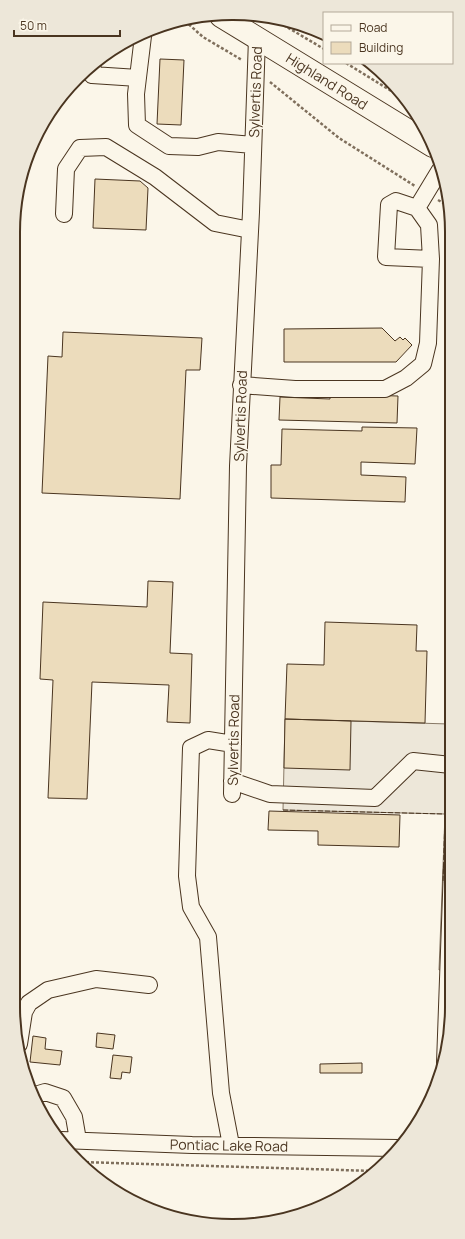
<svg xmlns="http://www.w3.org/2000/svg" width="465" height="1239" viewBox="0 0 465 1239" font-family="Manrope,sans-serif">
<style>
.parking{fill:#ede7d9;stroke:#887966}
.building{fill:#ecdcbc;stroke:#4a3520}
.lines{fill:none;stroke-linecap:round;stroke-linejoin:round}
.minor-casing{stroke:#4a3520;stroke-width:18}
.highway-casing{stroke:#4a3520;stroke-width:24}
.path{stroke:#7f6f5c;stroke-width:2.5;stroke-dasharray:3 2;stroke-linecap:butt}
.minor{stroke:#fbf6e9;stroke-width:16}
.highway{stroke:#fbf6e9;stroke-width:22}
.fence{stroke:#4a3520;stroke-width:1;stroke-dasharray:5 2;stroke-linecap:butt}
.labels{text-anchor:middle;dominant-baseline:central;stroke-width:3;stroke-linejoin:round;paint-order:stroke}
.street-label{font-size:14px;fill:#4a3520;stroke:#fbf6e9}
.rim{fill:none;stroke:#4a3520;stroke-width:2}
</style>
<rect width="100%" height="100%" fill="#fbf6e9"/>
<path class="parking" d="M 451,659 L 452,970 L 439,970 L 445,814 L 283,810 L 285,719 L 449,724 Z"/>
<path class="building" d="M 160,59 L 184,60 L 181,125 L 157,124 Z
M 22,173 L 19,241 L 13,241 L 13,232 Z
M 95,179 L 140,181 L 148,188 L 146,230 L 93,228 Z
M 382,328 L 395,341 L 400,337 L 403,340 L 405,338 L 412,345 L 396,362 L 284,362 L 284,329 Z
M 63,332 L 202,338 L 200,370 L 186,370 L 180,499 L 42,493 L 48,356 L 62,357 Z
M 330,394 L 398,396 L 397,423 L 279,420 L 280,397 L 330,399 Z
M 362,427 L 417,428 L 415,464 L 361,462 L 361,475 L 406,477 L 405,502 L 271,498 L 271,465 L 281,465 L 282,429 L 362,431 Z
M 148,581 L 173,582 L 170,653 L 192,654 L 190,723 L 167,722 L 169,685 L 92,682 L 87,799 L 48,798 L 53,680 L 40,679 L 43,602 L 147,607 Z
M 325,622 L 417,625 L 416,651 L 427,651 L 425,723 L 285,719 L 287,664 L 324,665 Z
M 285,719 L 351,721 L 350,770 L 284,768 Z
M 269,811 L 400,815 L 399,847 L 318,845 L 318,831 L 268,830 Z
M 97,1033 L 115,1035 L 113,1049 L 96,1047 Z
M 33,1036 L 46,1038 L 45,1049 L 62,1051 L 60,1065 L 30,1062 Z
M 113,1055 L 132,1057 L 130,1073 L 122,1072 L 121,1079 L 110,1078 Z
M 362,1063 L 362,1073 L 320,1073 L 320,1064 Z"/>
<g class="lines">
<defs>
<path id="minor" d="M 143,36 L 136,94 L 137,125 L 169,146 L 198,147 L 218,142 L 253,145
M 93,69 L 92,75 L 138,78
M 417,208 L 396,201 L 389,205 L 386,257 L 431,259
M 64,214 L 66,169 L 80,148 L 106,147 L 155,177 L 215,223 L 250,230
M 241,385 L 295,389 L 385,389 L 406,378 L 423,364 L 428,343 L 431,259 L 429,225 L 417,208 L 440,170
M 232,781 L 270,794 L 375,798 L 413,761 L 451,765
M 232,794 L 238,466 L 251,212 L 257,38
M 19,1044 L 24,1012 L 29,1003 L 48,990 L 96,979 L 149,985
M 445,1063 L 452,867
M 35,1095 L 45,1092 L 63,1098 L 74,1117 L 78,1140
M 61,1140 L 192,1145 L 398,1148
M 231,1145 L 221,1093 L 208,937 L 191,907 L 187,876 L 191,748 L 208,740 L 233,744"/>
<path id="highway" d="M 221,16 L 433,146"/>
</defs>
<use href="#minor" class="minor-casing"/>
<use href="#highway" class="highway-casing"/>
<path class="path" d="M 275,20 L 324,49
M 279,20 L 296,29 L 308,29
M 185,21 L 203,37 L 242,60
M 346,63 L 406,100
M 270,82 L 339,138 L 415,186
M 438,200 L 450,207
M 81,1162 L 374,1171"/>
<use href="#minor" class="minor"/>
<use href="#highway" class="highway"/>
<path class="fence" d="M 449,724 L 451,659
M 283,810 L 445,814 L 443,883"/>
</g>
<g class="labels">
<g class="street-label">
<text transform="translate(327 81) rotate(32)">Highland Road</text>
<text transform="translate(255 92) rotate(-88)">Sylvertis Road</text>
<text transform="translate(240 416) rotate(-88)">Sylvertis Road</text>
<text transform="translate(233 740) rotate(-89)">Sylvertis Road</text>
<text transform="translate(229 1145) rotate(1)">Pontiac Lake Road</text>
</g>
</g>
<path d="M0 0H465V1239H0ZM232 20H233A212 212 0 0 1 445 232V1007A212 212 0 0 1 233 1219H232A212 212 0 0 1 20 1007V232A212 212 0 0 1 232 20Z" fill="#ede7d9" fill-rule="evenodd"/>
<path class="rim" d="M232 20H233A212 212 0 0 1 445 232V1007A212 212 0 0 1 233 1219H232A212 212 0 0 1 20 1007V232A212 212 0 0 1 232 20Z"/>
<rect x="323" y="12" width="130" height="52" fill="#fbf6e9" stroke="#b4a999"/>
<rect x="331" y="25" width="20" height="6" fill="#fbf6e9" stroke="#b4a999"/>
<text x="359" y="32" font-size="12" fill="#4a3520">Road</text>
<rect x="331" y="42" width="20" height="12" fill="#ecdcbc" stroke="#b4a999"/>
<text x="359" y="52" font-size="12" fill="#4a3520">Building</text>
<path d="M14 30v6h106v-6" fill="none" stroke="#4a3520" stroke-width="2"/>
<text x="20" y="30" font-size="12" fill="#4a3520" stroke="#fbf6e9" stroke-width="3" paint-order="stroke">50 m</text>
</svg>
